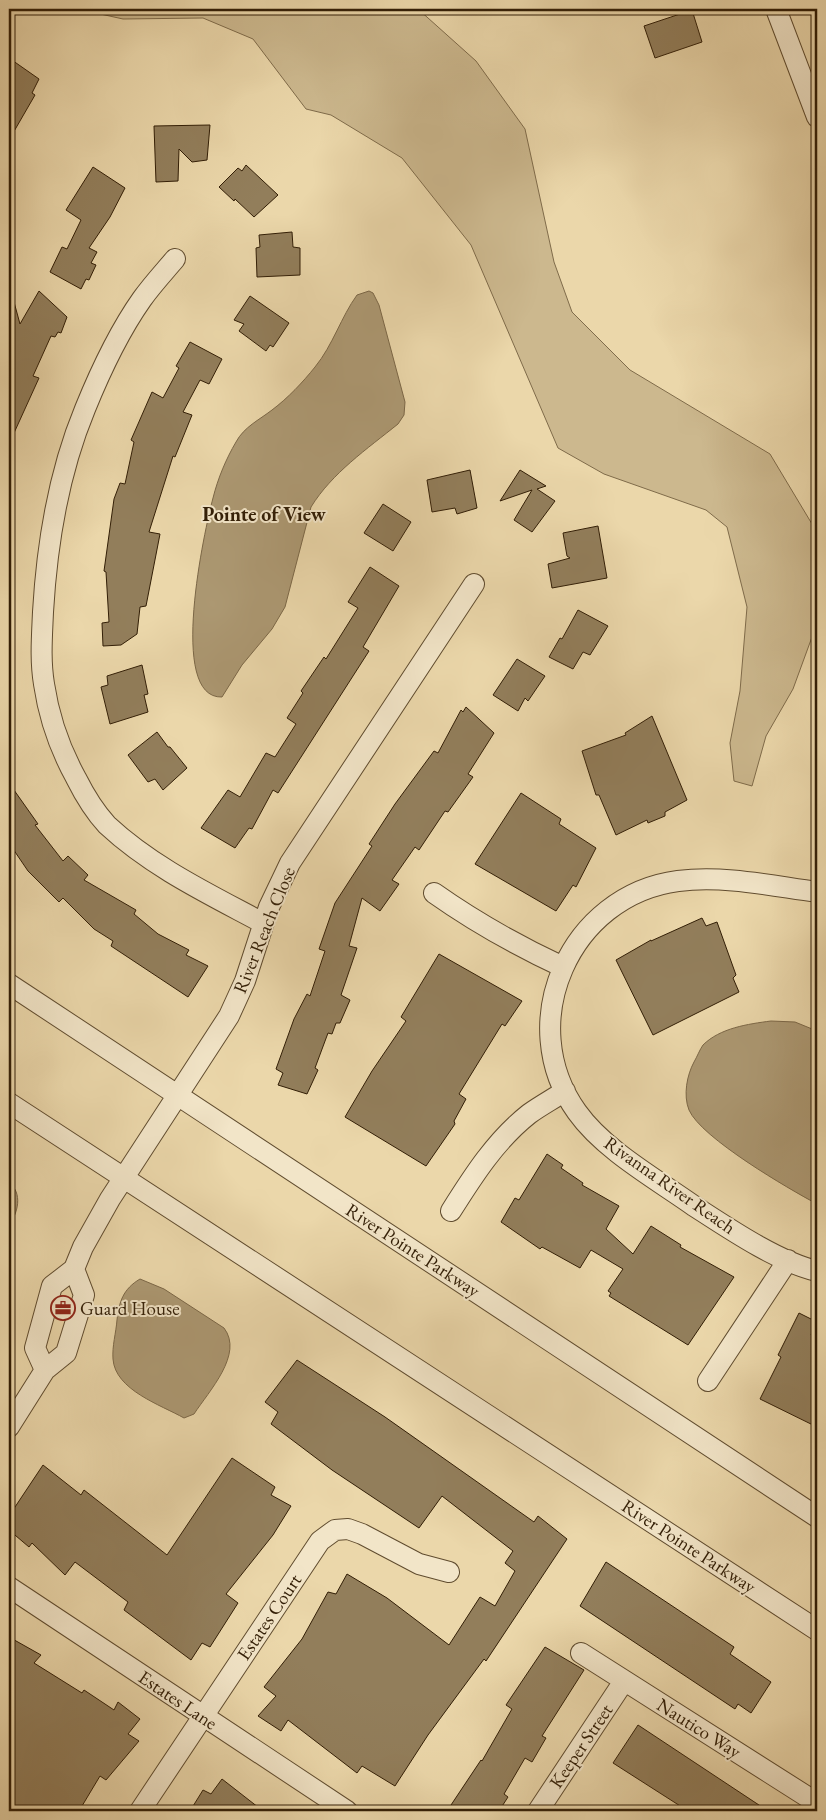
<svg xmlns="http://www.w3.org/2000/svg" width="826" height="1820" viewBox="0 0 826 1820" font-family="'EB Garamond',serif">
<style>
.green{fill:#ccb88e;stroke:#7f6b4a}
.water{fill:#ac9872;stroke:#7b6747}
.building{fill:#927e5b;stroke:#321e06}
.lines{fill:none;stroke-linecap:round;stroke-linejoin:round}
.street-casing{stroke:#604c2f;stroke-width:22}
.street{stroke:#f2e5c8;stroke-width:20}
.labels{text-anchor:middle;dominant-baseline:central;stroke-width:4;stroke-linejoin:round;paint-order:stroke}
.street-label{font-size:19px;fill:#321e06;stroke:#f2e5c8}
.poi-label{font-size:19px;fill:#321e06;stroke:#f2e5c8;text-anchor:start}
.neighbourhood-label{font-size:20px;font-weight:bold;fill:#321e06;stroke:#f2e5c8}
</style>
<rect width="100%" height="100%" fill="#ebd7aa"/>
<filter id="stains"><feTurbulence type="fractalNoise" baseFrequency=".004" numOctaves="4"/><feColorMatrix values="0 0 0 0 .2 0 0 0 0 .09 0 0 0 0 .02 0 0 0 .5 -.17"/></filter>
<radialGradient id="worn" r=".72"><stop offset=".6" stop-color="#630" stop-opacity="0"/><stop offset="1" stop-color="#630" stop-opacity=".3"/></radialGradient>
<path class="green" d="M 94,9 L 418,9 L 476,61 L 525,129 L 554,262 L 572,312 L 630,370 L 770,454 L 812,524 L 812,637 L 793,689 L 766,736 L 752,786 L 734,781 L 730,743 L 740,691 L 747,607 L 727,527 L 706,510 L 604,474 L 558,448 L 471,245 L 402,158 L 331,115 L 306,109 L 253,39 L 203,18 L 123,19 L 96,13 Z"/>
<path class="water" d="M 369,291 L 373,293 L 379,305 L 405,402 L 404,415 L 398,424 C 367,449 332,473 311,507 L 285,607 L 272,629 L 242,665 L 222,697 C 167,699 205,528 213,498 C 218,478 226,459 236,442 C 244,427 259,420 272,410 C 288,398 303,382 315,367 C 333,345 341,317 357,295 Z
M 771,1021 L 795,1022 L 817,1031 L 817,1204 C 789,1189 701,1138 689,1110 C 683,1095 687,1075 694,1062 C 697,1057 700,1049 703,1045 C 720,1028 748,1024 771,1021 Z
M 9,1182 C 23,1194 18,1212 9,1226 Z
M 140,1279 L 164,1289 L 224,1328 C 244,1354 209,1391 194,1414 L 184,1418 C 161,1405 115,1390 113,1359 C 112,1346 116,1333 117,1320 C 119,1302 123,1289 140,1279 Z"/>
<path class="building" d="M 692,10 L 702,42 L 655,58 L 644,26 Z
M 9,58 L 39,79 L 32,93 L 35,95 L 9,140 Z
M 210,125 L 207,160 L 192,162 L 179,149 L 178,181 L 156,182 L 154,126 Z
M 246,165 L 278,195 L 254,217 L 235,199 L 234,201 L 219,187 L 238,168 L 242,171 Z
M 93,167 L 125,188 L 110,217 L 89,248 L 97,252 L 91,263 L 96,265 L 89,280 L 86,279 L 81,289 L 50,272 L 62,247 L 67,249 L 81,220 L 66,210 Z
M 292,232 L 293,247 L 300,248 L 300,275 L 257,277 L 256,248 L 260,247 L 259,235 Z
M 39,291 L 67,317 L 61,333 L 58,332 L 55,337 L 51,336 L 33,376 L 39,378 L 9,444 L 9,303 L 14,302 L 20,324 Z
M 250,296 L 289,323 L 273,347 L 270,345 L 266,351 L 239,331 L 244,324 L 234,320 Z
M 190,342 L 222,359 L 209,384 L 200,380 L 183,412 L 192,415 L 175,457 L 173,456 L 149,532 L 160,534 L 146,606 L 140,607 L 137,634 L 121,645 L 103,646 L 102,623 L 109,622 L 106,572 L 104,571 L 114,499 L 120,483 L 125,484 L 134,442 L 131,440 L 152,392 L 163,398 L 179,368 L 176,366 Z
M 470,470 L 477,508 L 457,514 L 455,508 L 432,512 L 427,480 Z
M 520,470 L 546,486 L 537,489 L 555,501 L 532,532 L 514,520 L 532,490 L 500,501 Z
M 383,504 L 411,522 L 393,551 L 364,533 Z
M 598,526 L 607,578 L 552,588 L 548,564 L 570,558 L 567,556 L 563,533 Z
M 370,567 L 399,586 L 363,647 L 369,651 L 278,793 L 273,790 L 252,829 L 249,828 L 235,848 L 201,828 L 228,790 L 240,797 L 266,753 L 275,757 L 296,724 L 287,718 L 303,693 L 301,691 L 324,657 L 326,659 L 358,608 L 348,602 Z
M 578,610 L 608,626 L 590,655 L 583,652 L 573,669 L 549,657 L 560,638 L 562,639 Z
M 517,659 L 545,676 L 528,701 L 525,698 L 518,711 L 493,695 Z
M 142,665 L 148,694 L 144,695 L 148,712 L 110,724 L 101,687 L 108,685 L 107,676 Z
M 466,707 L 494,733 L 468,774 L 473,777 L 448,812 L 445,811 L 419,850 L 415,847 L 392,880 L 399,884 L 380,911 L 362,898 L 349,946 L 357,948 L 341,995 L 350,1000 L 340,1023 L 336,1023 L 332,1034 L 328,1033 L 315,1068 L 318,1070 L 307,1094 L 278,1085 L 283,1073 L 276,1069 L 294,1019 L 307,994 L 310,996 L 325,951 L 319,949 L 335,903 L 372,846 L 369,844 L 395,804 L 434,751 L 438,753 L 461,710 L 463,712 Z
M 652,716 L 687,800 L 665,812 L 665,816 L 648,823 L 647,820 L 616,835 L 599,795 L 596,795 L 582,751 L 626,735 L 625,733 Z
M 157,732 L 168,747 L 170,747 L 187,768 L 163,790 L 155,779 L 148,782 L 128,755 Z
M 9,783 L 38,824 L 35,825 L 63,861 L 68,856 L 88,875 L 84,880 L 136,910 L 134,914 L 158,934 L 189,950 L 186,955 L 208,966 L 188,997 L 111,946 L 113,941 L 94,929 L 63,898 L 59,902 L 28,871 L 9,843 Z
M 521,793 L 561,819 L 559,824 L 596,848 L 576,887 L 573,885 L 556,911 L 475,864 Z
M 702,918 L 706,926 L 717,922 L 736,975 L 733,978 L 739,992 L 653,1035 L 616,960 L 651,940 L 651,941 Z
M 439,954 L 522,1001 L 505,1026 L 502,1024 L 459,1094 L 466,1099 L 454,1121 L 455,1124 L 426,1166 L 345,1117 L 372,1071 L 406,1021 L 401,1017 Z
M 547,1154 L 563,1165 L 561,1168 L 583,1183 L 582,1185 L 619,1206 L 606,1229 L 633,1254 L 651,1226 L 681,1245 L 680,1247 L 734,1277 L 688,1345 L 609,1296 L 611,1293 L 608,1291 L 623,1269 L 591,1250 L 580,1268 L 542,1247 L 540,1249 L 501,1222 L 515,1198 L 519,1200 Z
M 61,1296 L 70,1299 L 64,1319 L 56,1317 Z
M 799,1313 L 817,1322 L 811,1335 L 817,1338 L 817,1427 L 760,1399 L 781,1357 L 778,1355 Z
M 297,1360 L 385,1417 L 534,1522 L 538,1516 L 567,1539 L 486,1661 L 484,1659 L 428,1735 L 395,1786 L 362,1766 L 357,1773 L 288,1720 L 281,1731 L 258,1716 L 276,1696 L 264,1687 L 302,1639 L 328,1592 L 336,1594 L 347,1574 L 387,1598 L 449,1645 L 480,1597 L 495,1606 L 515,1571 L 505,1563 L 513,1551 L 442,1496 L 419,1528 L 332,1470 L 271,1424 L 278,1412 L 265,1402 Z
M 232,1458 L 275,1487 L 271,1495 L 291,1506 L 273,1535 L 226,1594 L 238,1603 L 210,1647 L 202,1643 L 191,1660 L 124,1610 L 128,1602 L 75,1562 L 65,1575 L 32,1543 L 29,1547 L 9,1530 L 9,1516 L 43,1465 L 81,1495 L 84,1490 L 167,1555 Z
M 606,1562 L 734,1647 L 730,1654 L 771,1682 L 751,1713 L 738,1704 L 735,1709 L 580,1606 Z
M 9,1637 L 41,1655 L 34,1663 L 82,1693 L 84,1690 L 114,1710 L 118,1702 L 140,1719 L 128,1734 L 139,1741 L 106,1780 L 100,1776 L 79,1811 L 9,1811 Z
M 545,1647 L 584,1670 L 542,1736 L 546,1738 L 532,1762 L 525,1758 L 504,1794 L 508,1797 L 499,1811 L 447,1811 L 481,1760 L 482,1761 L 512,1709 L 506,1705 Z
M 638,1725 L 768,1811 L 688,1811 L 613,1763 Z
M 222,1779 L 263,1811 L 190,1811 L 203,1790 L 211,1794 Z"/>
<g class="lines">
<defs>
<path id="street" d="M 776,9 L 817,117
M 175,259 C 164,272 152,285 142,299 C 118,333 100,372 85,409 C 58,474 47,543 43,612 C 42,636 40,660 44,684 C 49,718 60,749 76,778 C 84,794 95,812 107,825 C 152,867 209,894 263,923
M 817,892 C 772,886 724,875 678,881 C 570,895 513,1023 577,1112 C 604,1150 656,1179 694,1206 C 728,1228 778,1262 817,1271
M 434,893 C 475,922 518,946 563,967
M 9,984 L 817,1517
M 9,1103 L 817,1630
M 451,1211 C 473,1176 496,1140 529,1114 C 540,1106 553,1099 565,1091
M 45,1370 L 35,1348 L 52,1286 L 74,1269 L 83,1247 L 110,1199 L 229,1016 L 245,981 L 269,907 L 290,863 L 474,584
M 708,1381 L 788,1260
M 9,1427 L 45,1370 L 66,1353 L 84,1295 L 74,1269
M 9,1587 L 347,1811
M 581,1653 L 817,1803
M 140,1811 L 320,1541 L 335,1530 L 348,1529 L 362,1534 L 419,1564 L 449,1572
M 538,1811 L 624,1681"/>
</defs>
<use href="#street" class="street-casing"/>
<use href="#street" class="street"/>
</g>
<defs>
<symbol id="office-ring" viewBox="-11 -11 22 22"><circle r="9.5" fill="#f2e5c8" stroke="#8f2418" stroke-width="1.5"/><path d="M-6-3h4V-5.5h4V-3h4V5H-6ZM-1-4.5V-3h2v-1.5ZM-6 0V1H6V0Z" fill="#8f2418"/></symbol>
</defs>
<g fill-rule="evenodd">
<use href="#office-ring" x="49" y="1294" width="28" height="28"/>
</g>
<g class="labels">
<g class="street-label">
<text transform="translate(264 930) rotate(-68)">River Reach Close</text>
<text transform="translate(670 1185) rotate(35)">Rivanna River Reach</text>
<text transform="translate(413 1250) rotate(33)">River Pointe Parkway</text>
<text transform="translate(689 1546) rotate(33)">River Pointe Parkway</text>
<text transform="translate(269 1617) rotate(-56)">Estates Court</text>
<text transform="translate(178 1700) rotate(34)">Estates Lane</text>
<text transform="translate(699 1728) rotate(32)">Nautico Way</text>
<text transform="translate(581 1746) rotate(-56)">Keeper Street</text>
</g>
<g class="poi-label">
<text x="80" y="1308">Guard House</text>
</g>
<g class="neighbourhood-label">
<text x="264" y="514">Pointe of View</text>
</g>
</g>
<rect width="826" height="1820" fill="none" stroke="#ebd7aa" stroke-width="30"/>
<rect x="10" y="10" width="806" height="1800" fill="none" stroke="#321e06" stroke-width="2.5"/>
<rect x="15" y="15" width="796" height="1790" fill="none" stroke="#321e06"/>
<rect width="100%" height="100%" filter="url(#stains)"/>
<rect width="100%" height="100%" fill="url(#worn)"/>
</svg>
